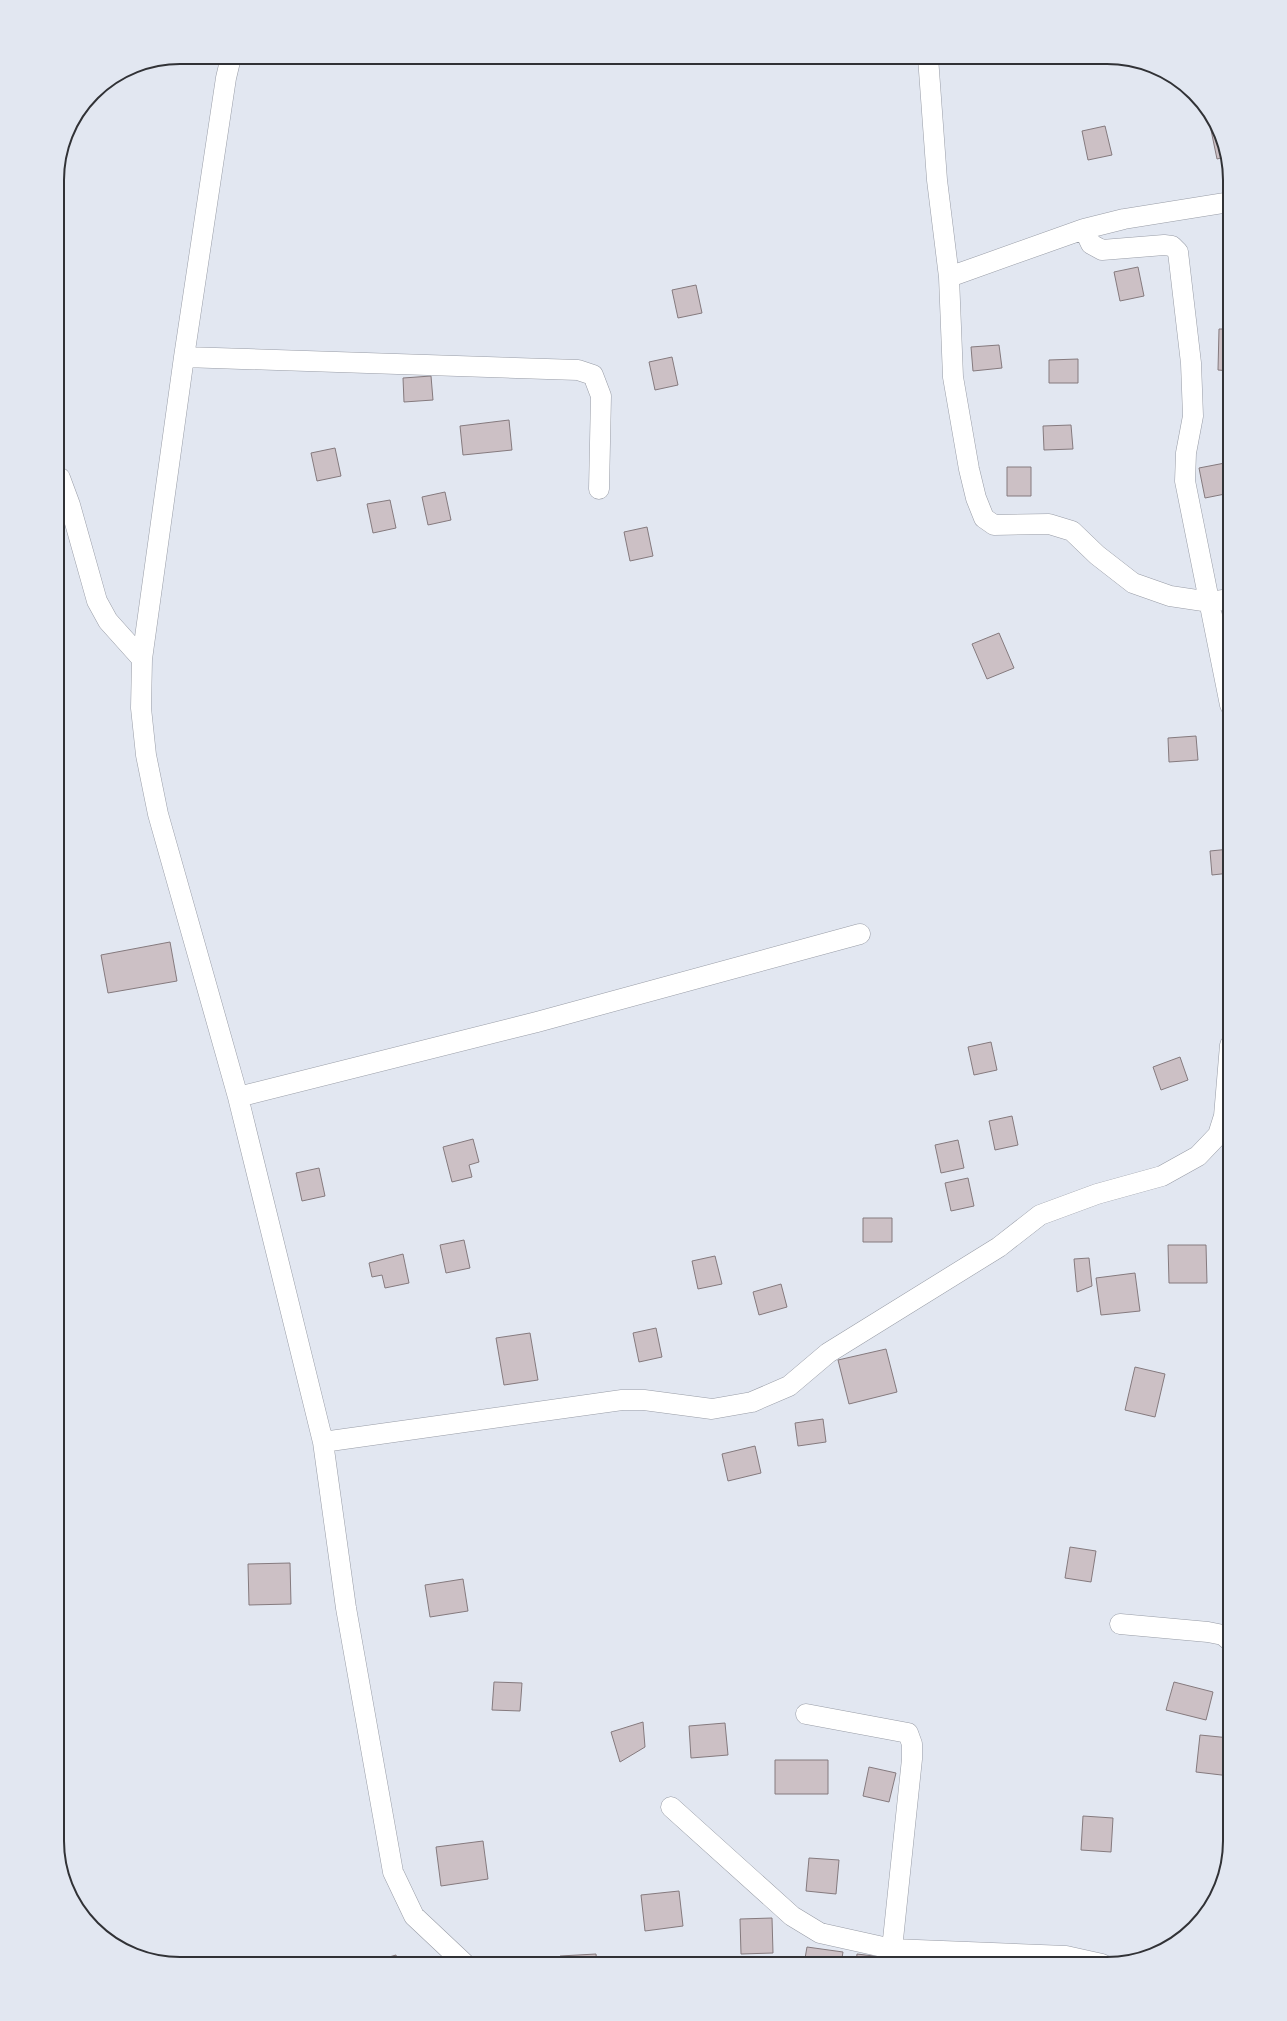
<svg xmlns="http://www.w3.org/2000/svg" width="1287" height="2021" viewBox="0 0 1287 2021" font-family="Mulish,sans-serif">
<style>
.building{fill:#ccc0c5;stroke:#857a7e}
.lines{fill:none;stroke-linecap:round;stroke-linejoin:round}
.street-casing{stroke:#989ca6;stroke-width:21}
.street{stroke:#fff;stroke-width:20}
.rim{fill:none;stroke:#313236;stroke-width:2}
</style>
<rect width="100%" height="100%" fill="#e2e7f1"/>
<path class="building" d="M 1105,126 L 1112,155 L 1088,160 L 1082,131 Z
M 1218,129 L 1225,157 L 1217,159 L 1211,130 Z
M 1138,267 L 1144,296 L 1120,301 L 1114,272 Z
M 696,285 L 702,313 L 678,318 L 672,290 Z
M 1219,329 L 1230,329 L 1230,371 L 1218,370 Z
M 999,345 L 1002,368 L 973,371 L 971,347 Z
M 672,357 L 678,385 L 655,390 L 649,362 Z
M 1078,359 L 1078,383 L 1049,383 L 1049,360 Z
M 431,376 L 433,400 L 404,402 L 403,378 Z
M 509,420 L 512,450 L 463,455 L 460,426 Z
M 1071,425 L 1073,449 L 1044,450 L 1043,426 Z
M 335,448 L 341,476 L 317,481 L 311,453 Z
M 1230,462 L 1230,493 L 1205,498 L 1199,468 Z
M 1007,467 L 1031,467 L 1031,496 L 1007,496 Z
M 445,492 L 451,520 L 428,525 L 422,497 Z
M 390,500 L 396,528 L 373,533 L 367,504 Z
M 1226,509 L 1230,509 L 1230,538 L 1225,538 Z
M 647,527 L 653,556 L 630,561 L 624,532 Z
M 999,633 L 1014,668 L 987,679 L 972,644 Z
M 1196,736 L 1198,760 L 1169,762 L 1168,738 Z
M 1230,849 L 1230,873 L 1212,875 L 1210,851 Z
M 170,942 L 177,981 L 108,993 L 101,955 Z
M 991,1042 L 997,1070 L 974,1075 L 968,1047 Z
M 1180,1057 L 1188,1080 L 1161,1090 L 1153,1067 Z
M 1012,1116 L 1018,1145 L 995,1150 L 989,1121 Z
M 473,1139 L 479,1162 L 469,1165 L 472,1177 L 452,1182 L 443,1147 Z
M 958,1140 L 964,1168 L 941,1173 L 935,1145 Z
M 319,1168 L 325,1196 L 302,1201 L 296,1173 Z
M 968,1178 L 974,1206 L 951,1211 L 945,1183 Z
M 863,1218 L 892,1218 L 892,1242 L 863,1242 Z
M 464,1240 L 470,1268 L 446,1273 L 440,1245 Z
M 1168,1245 L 1206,1245 L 1207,1283 L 1169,1283 Z
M 403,1254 L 409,1283 L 385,1288 L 382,1275 L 372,1277 L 369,1263 Z
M 715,1256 L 722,1284 L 698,1289 L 692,1261 Z
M 1089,1258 L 1092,1286 L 1077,1292 L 1074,1259 Z
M 1135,1273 L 1140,1311 L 1101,1315 L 1096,1278 Z
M 781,1284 L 787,1307 L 759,1315 L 753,1292 Z
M 656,1328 L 662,1357 L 639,1362 L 633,1333 Z
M 530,1333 L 538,1380 L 504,1385 L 496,1338 Z
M 886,1349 L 897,1392 L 849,1404 L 838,1360 Z
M 1135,1367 L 1165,1374 L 1155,1417 L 1125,1410 Z
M 823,1419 L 826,1442 L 798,1446 L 795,1423 Z
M 755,1446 L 761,1473 L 728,1481 L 722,1454 Z
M 1070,1547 L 1096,1551 L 1091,1582 L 1065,1578 Z
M 290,1563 L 291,1604 L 249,1605 L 248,1564 Z
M 463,1579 L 468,1611 L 430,1617 L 425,1585 Z
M 494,1682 L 522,1683 L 520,1711 L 492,1710 Z
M 1174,1682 L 1213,1692 L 1206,1720 L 1166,1710 Z
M 643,1722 L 645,1747 L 620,1762 L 611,1732 Z
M 725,1723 L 728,1755 L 691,1758 L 689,1726 Z
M 1200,1735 L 1230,1738 L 1230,1776 L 1196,1772 Z
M 775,1760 L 828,1760 L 828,1794 L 775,1794 Z
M 869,1767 L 896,1773 L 889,1802 L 863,1796 Z
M 1083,1816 L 1113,1818 L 1111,1852 L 1081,1850 Z
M 483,1841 L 488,1879 L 441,1886 L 436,1847 Z
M 809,1858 L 839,1860 L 836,1894 L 806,1891 Z
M 679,1891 L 683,1926 L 645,1931 L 641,1895 Z
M 772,1918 L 773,1953 L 741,1954 L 740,1919 Z
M 807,1947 L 843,1952 L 841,1964 L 804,1964 Z
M 596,1954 L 597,1964 L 560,1964 L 560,1956 Z
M 857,1954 L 898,1959 L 897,1964 L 856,1964 Z
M 396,1955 L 398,1964 L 365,1964 Z"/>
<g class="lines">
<defs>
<path id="street" d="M 231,57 L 226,78 L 184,357 L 142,659 L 141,708 L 146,755 L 158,814 L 238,1097 L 323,1442 L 346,1608 L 393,1872 L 414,1916 L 465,1964
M 928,57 L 937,180 L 949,277 L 953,377 L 969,469 L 976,498 L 984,518 L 994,525 L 1049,524 L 1072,531 L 1097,555 L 1133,583 L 1170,596 L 1210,602 L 1230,599
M 1084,229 L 1091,244 L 1102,250 L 1164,245 L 1172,246 L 1178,252 L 1191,363 L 1193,416 L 1186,453 L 1185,481 L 1230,705
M 949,277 L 1084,229 L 1124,219 L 1230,202
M 184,357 L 578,370 L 593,375 L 601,396 L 599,489
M 57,478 L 60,478 L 70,505 L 97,601 L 108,621 L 142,659
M 238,1097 L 537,1022 L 860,934
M 323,1442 L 622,1400 L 644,1400 L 712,1409 L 752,1402 L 789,1386 L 828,1353 L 999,1247 L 1040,1215 L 1097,1194 L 1162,1176 L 1198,1156 L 1218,1135 L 1224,1116 L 1230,1045
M 1120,1624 L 1208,1632 L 1223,1635 L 1230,1641
M 806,1714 L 908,1733 L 912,1744 L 912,1759 L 892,1949
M 671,1807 L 792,1916 L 820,1933 L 892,1949 L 1066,1956 L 1102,1964"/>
</defs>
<use href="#street" class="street-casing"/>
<use href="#street" class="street"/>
</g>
<path d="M0 0H1287V2021H0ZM180 64H1107A116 116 0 0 1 1223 180V1841A116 116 0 0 1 1107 1957H180A116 116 0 0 1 64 1841V180A116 116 0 0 1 180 64Z" fill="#e2e7f1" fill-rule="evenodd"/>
<path class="rim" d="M180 64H1107A116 116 0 0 1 1223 180V1841A116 116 0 0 1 1107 1957H180A116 116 0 0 1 64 1841V180A116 116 0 0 1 180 64Z"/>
</svg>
